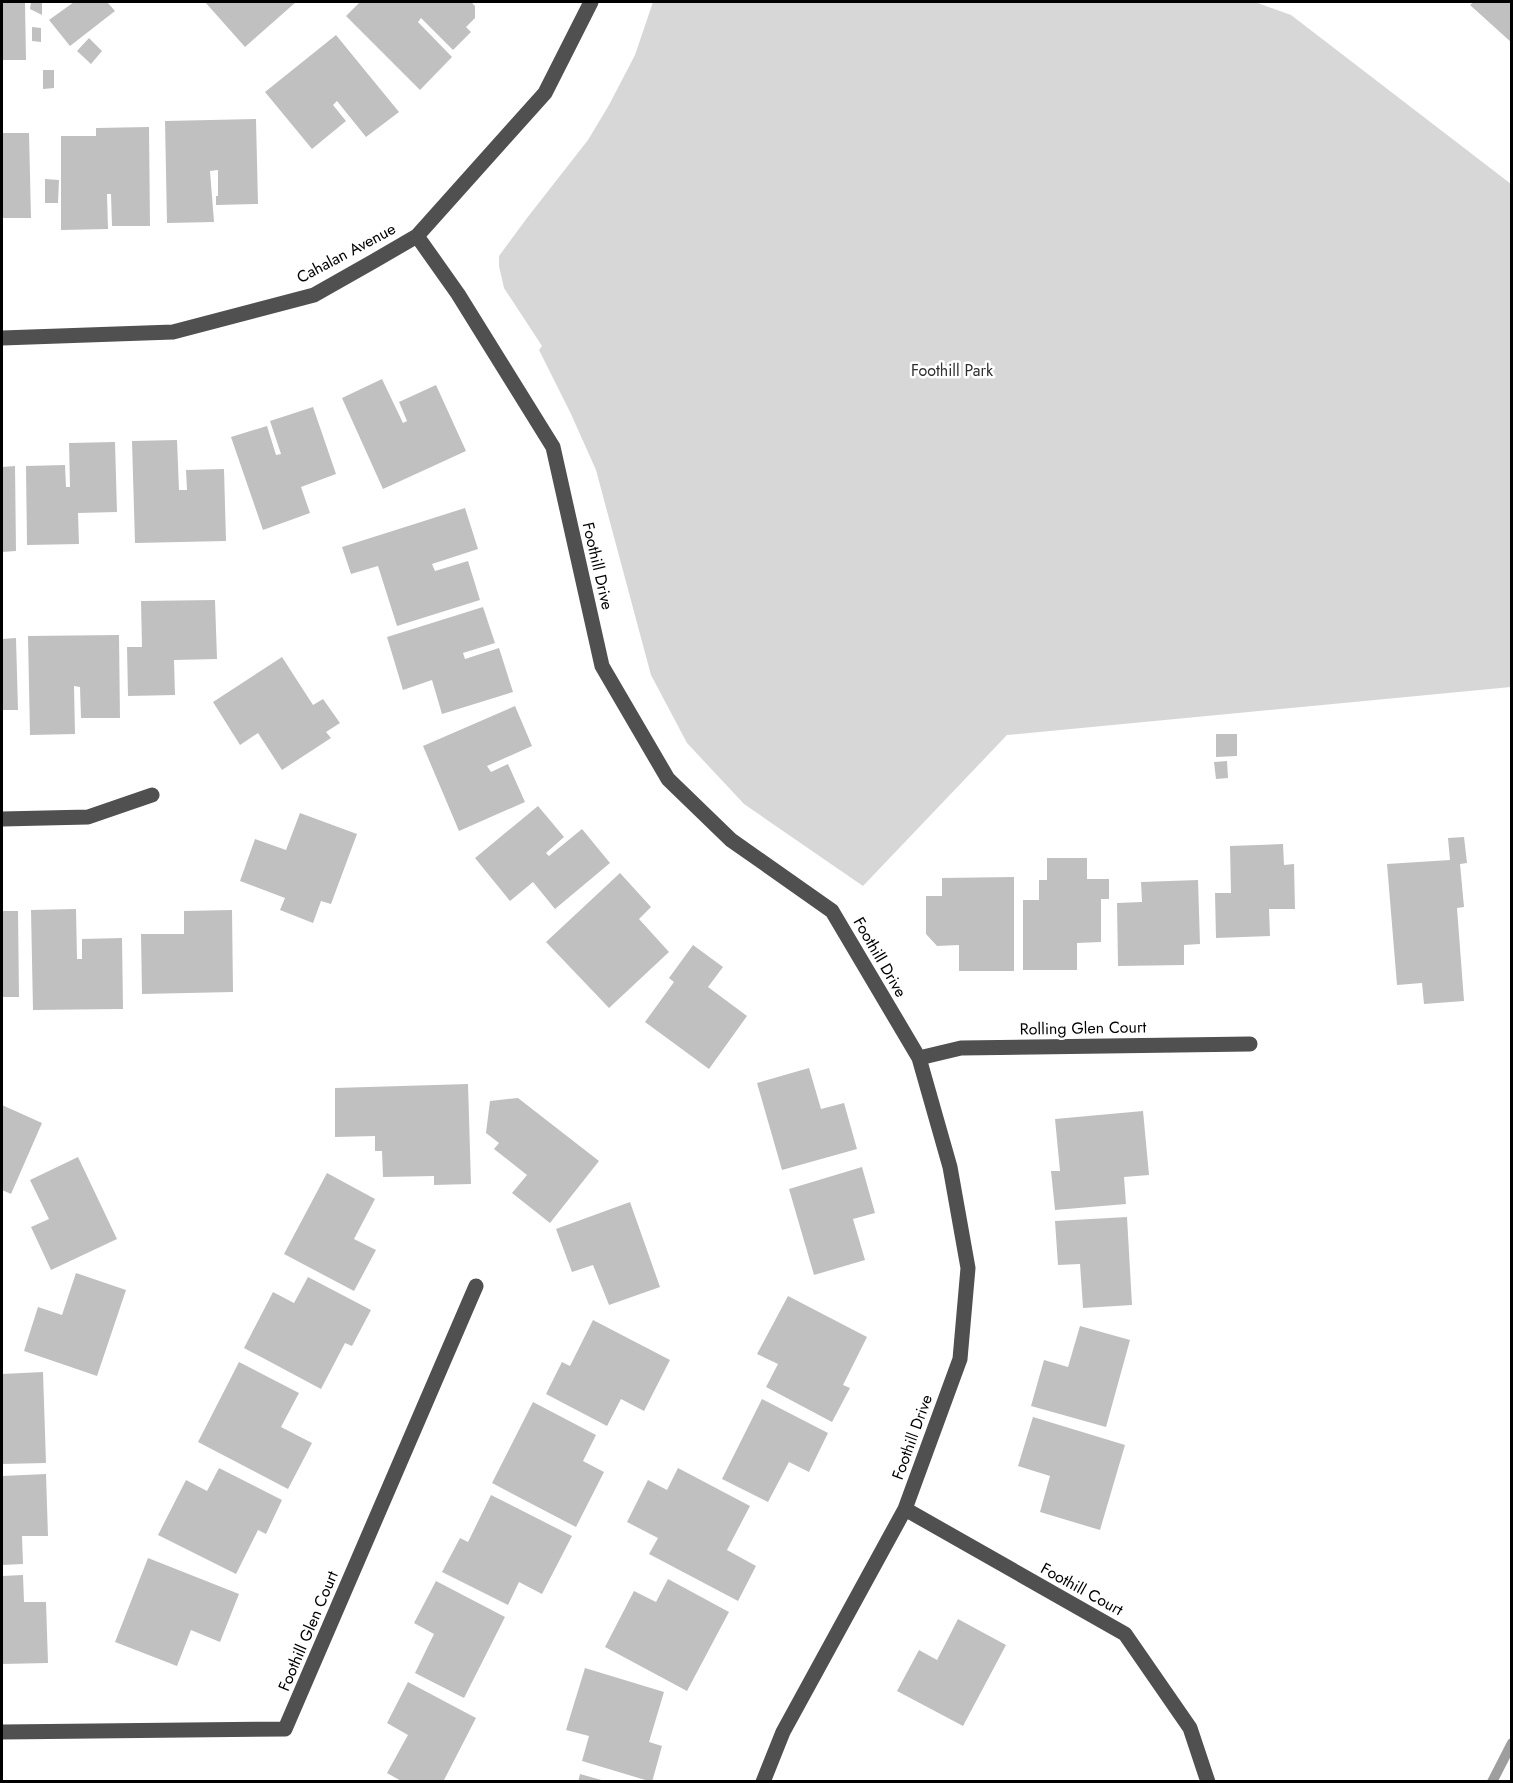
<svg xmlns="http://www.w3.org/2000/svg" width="1513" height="1783" viewBox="0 0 1513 1783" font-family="Jost,sans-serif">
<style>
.green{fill:#d7d7d7}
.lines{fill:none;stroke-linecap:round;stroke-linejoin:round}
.stream{stroke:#9e9e9e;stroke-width:10}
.building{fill:#c0c0c0}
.minor{stroke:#505050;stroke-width:15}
.labels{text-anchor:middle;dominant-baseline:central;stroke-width:5;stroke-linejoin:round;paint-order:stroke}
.street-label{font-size:16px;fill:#000;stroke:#fff}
.park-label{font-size:16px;fill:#2e2e2e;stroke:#fff}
</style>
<rect width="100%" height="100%" fill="#fff"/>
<path class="green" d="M 653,2 L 1255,2 L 1291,15 L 1511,184 L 1510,493 L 1511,687 L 1007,735 L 863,886 L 744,804 L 687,743 L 651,675 L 596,470 L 571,414 L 539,350 L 542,346 L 504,288 L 499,266 L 499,256 L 527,218 L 588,140 L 609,105 L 635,55 Z"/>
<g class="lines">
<path class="stream" d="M 1492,1782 L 1512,1743"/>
</g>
<path class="building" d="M 2,2 L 25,2 L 26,60 L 2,60 Z
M 31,2 L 42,2 L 42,15 L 30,9 Z
M 74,2 L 107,2 L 115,11 L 70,46 L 49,20 Z
M 205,2 L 296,2 L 245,47 Z
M 360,2 L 471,2 L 475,6 L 475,18 L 466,27 L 471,32 L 453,50 L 421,18 L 418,22 L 452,57 L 420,90 L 346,16 Z
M 1474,2 L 1512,2 L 1512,43 L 1470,5 Z
M 32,27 L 41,28 L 41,42 L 32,41 Z
M 336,35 L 399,112 L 366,137 L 337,101 L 333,105 L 346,121 L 312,149 L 265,92 Z
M 89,38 L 102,51 L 91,64 L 77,51 Z
M 43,70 L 54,70 L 54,88 L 43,89 Z
M 256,119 L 258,204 L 216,205 L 216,196 L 218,196 L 218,170 L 210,171 L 214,222 L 167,223 L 165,121 Z
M 149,127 L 150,226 L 112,226 L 111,194 L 107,194 L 108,229 L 61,230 L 61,136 L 96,136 L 96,128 Z
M 2,133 L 29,133 L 31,218 L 2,218 Z
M 45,179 L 59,180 L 58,203 L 45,203 Z
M 382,379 L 403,423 L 407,421 L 399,402 L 436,385 L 466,451 L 383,489 L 342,398 Z
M 313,407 L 336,474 L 301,487 L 310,513 L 263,530 L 231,437 L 267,426 L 276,455 L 281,454 L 270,421 Z
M 177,440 L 179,490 L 187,490 L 186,470 L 224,469 L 226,541 L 135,543 L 132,441 Z
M 115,442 L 117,512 L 78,513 L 79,544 L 27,545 L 26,466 L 65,465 L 66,487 L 70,487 L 69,443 Z
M 15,466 L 16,551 L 2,552 L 2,467 Z
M 465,508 L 478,549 L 432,564 L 435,571 L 468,561 L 480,600 L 397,626 L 378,566 L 351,574 L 342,547 Z
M 215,600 L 217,659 L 174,660 L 175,695 L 128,696 L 127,647 L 142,647 L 141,601 Z
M 483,607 L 495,643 L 463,653 L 465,659 L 499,648 L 513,692 L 442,714 L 432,680 L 403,690 L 387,637 Z
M 119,635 L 120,718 L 81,718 L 80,687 L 74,686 L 75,734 L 30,735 L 28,636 Z
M 16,638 L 18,710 L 2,710 L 2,639 Z
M 282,657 L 313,705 L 323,699 L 340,723 L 326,732 L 331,738 L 282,770 L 258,733 L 240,745 L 213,702 Z
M 515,706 L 532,746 L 487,766 L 491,772 L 508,764 L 525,802 L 459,831 L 423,746 Z
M 1216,734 L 1237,734 L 1237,756 L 1216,757 Z
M 1227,761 L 1228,778 L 1216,779 L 1214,762 Z
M 538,806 L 564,837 L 546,853 L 549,856 L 582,829 L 610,863 L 555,909 L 533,882 L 510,901 L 475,858 Z
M 300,813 L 357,834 L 331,904 L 321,901 L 313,923 L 280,910 L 285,898 L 240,881 L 255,839 L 286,850 Z
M 1464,837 L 1467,863 L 1460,864 L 1464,907 L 1457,908 L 1464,1001 L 1424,1004 L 1422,983 L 1397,985 L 1387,864 L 1450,860 L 1448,838 Z
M 1283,844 L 1284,865 L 1294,864 L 1295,909 L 1269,909 L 1270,936 L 1216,938 L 1215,893 L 1231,893 L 1230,846 Z
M 1047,858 L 1087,858 L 1087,879 L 1109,879 L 1109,899 L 1101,899 L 1101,942 L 1077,943 L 1077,970 L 1023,970 L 1023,900 L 1039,900 L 1039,880 L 1047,880 Z
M 620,873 L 651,907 L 639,919 L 669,952 L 609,1008 L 546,942 Z
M 1014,877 L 1014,971 L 959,971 L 959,945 L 937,946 L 926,934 L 926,896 L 942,896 L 942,878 Z
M 1198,880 L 1200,944 L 1184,945 L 1184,965 L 1118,966 L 1117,903 L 1142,902 L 1141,882 Z
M 76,909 L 77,959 L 82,959 L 82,939 L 122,938 L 123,1009 L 33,1010 L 31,910 Z
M 232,910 L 233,992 L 142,994 L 141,934 L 184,934 L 184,911 Z
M 2,911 L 18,911 L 19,997 L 2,997 Z
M 693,945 L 723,967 L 708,987 L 747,1016 L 709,1069 L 645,1022 L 674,982 L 669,978 Z
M 809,1068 L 821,1109 L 844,1103 L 857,1149 L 782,1170 L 757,1083 Z
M 468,1084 L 471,1184 L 434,1185 L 434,1176 L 383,1177 L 382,1151 L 375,1151 L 375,1136 L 335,1137 L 335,1088 Z
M 518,1098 L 599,1161 L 550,1223 L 512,1193 L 527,1175 L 494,1149 L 499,1143 L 486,1133 L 490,1101 Z
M 2,1105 L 42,1123 L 11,1194 L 2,1190 Z
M 1143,1111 L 1149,1175 L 1124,1177 L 1126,1204 L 1055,1210 L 1051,1171 L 1060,1171 L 1055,1119 Z
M 78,1157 L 117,1239 L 51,1270 L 31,1227 L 49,1219 L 30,1180 Z
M 862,1167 L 875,1213 L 853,1219 L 865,1260 L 814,1275 L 789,1189 Z
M 327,1173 L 375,1199 L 354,1239 L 376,1250 L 354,1291 L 284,1254 Z
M 630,1202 L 660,1287 L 609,1305 L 593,1265 L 572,1272 L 556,1229 Z
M 1127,1217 L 1132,1305 L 1083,1308 L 1080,1264 L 1058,1265 L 1055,1221 Z
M 76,1273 L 126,1290 L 97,1376 L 24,1351 L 38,1307 L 62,1315 Z
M 308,1277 L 371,1310 L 352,1346 L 345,1343 L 321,1389 L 244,1348 L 273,1292 L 294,1303 Z
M 788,1296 L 867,1337 L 843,1385 L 850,1388 L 832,1422 L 766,1387 L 778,1364 L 757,1354 Z
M 593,1320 L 670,1360 L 644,1411 L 621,1399 L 607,1426 L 546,1394 L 562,1362 L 570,1366 Z
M 1080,1326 L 1130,1340 L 1106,1427 L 1031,1406 L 1044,1360 L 1068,1367 Z
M 239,1362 L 299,1393 L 281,1427 L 312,1443 L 288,1489 L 198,1442 Z
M 43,1372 L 46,1463 L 2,1464 L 2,1374 Z
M 762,1399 L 828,1433 L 809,1472 L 789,1462 L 768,1502 L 722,1479 Z
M 533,1402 L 596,1435 L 583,1461 L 604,1472 L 576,1527 L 492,1483 Z
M 1033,1417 L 1125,1445 L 1100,1530 L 1040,1512 L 1050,1476 L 1018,1466 Z
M 219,1468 L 282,1500 L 266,1534 L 258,1530 L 236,1574 L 158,1535 L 186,1480 L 207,1491 Z
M 678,1468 L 750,1506 L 727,1550 L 756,1566 L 738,1601 L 649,1554 L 658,1538 L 627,1522 L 648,1480 L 667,1490 Z
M 46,1474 L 48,1536 L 22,1536 L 23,1564 L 2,1565 L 2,1476 Z
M 491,1495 L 572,1536 L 542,1594 L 519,1582 L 508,1605 L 442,1572 L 460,1538 L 468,1542 Z
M 148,1558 L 239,1594 L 220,1642 L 191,1630 L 177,1666 L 115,1642 Z
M 23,1575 L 24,1602 L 46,1602 L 48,1663 L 2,1664 L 2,1576 Z
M 668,1579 L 729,1612 L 687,1691 L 605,1647 L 634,1591 L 656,1602 Z
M 436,1581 L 505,1617 L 464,1698 L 415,1673 L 434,1634 L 414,1623 Z
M 958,1619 L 1006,1645 L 963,1726 L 897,1691 L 919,1650 L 937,1660 Z
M 585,1668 L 664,1692 L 649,1742 L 662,1746 L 652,1782 L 582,1761 L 589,1736 L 566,1730 Z
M 408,1682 L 476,1718 L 443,1782 L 403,1782 L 387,1773 L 408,1735 L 387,1723 Z
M 580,1774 L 605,1781 L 605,1782 L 578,1782 Z"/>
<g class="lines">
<path class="minor" d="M 417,236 L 458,294 L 553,447 L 602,666 L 668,779 L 731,840 L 832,911 L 919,1058 L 950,1167 L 968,1268 L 960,1359 L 905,1509 L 783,1732 L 763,1782
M 2,338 L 173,332 L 314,295 L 374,261 L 417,236 L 545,93 L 591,2
M 2,819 L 88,817 L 152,795
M 919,1058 L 961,1048 L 1250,1044
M 905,1509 L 1125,1634 L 1190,1728 L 1208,1782
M 2,1732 L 285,1729 L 476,1286"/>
</g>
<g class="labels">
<g class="street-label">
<text transform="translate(346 253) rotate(-28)">Cahalan Avenue</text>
<text transform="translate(598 566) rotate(77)">Foothill Drive</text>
<text transform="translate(880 957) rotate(60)">Foothill Drive</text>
<text transform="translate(1083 1028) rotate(-1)">Rolling Glen Court</text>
<text transform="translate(912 1437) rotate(-70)">Foothill Drive</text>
<text transform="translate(1082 1589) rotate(29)">Foothill Court</text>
<text transform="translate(308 1631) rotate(-67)">Foothill Glen Court</text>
</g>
<g class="park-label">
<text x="952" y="370">Foothill Park</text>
</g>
</g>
<rect width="1513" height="1783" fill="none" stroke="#000000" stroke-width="6"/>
</svg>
